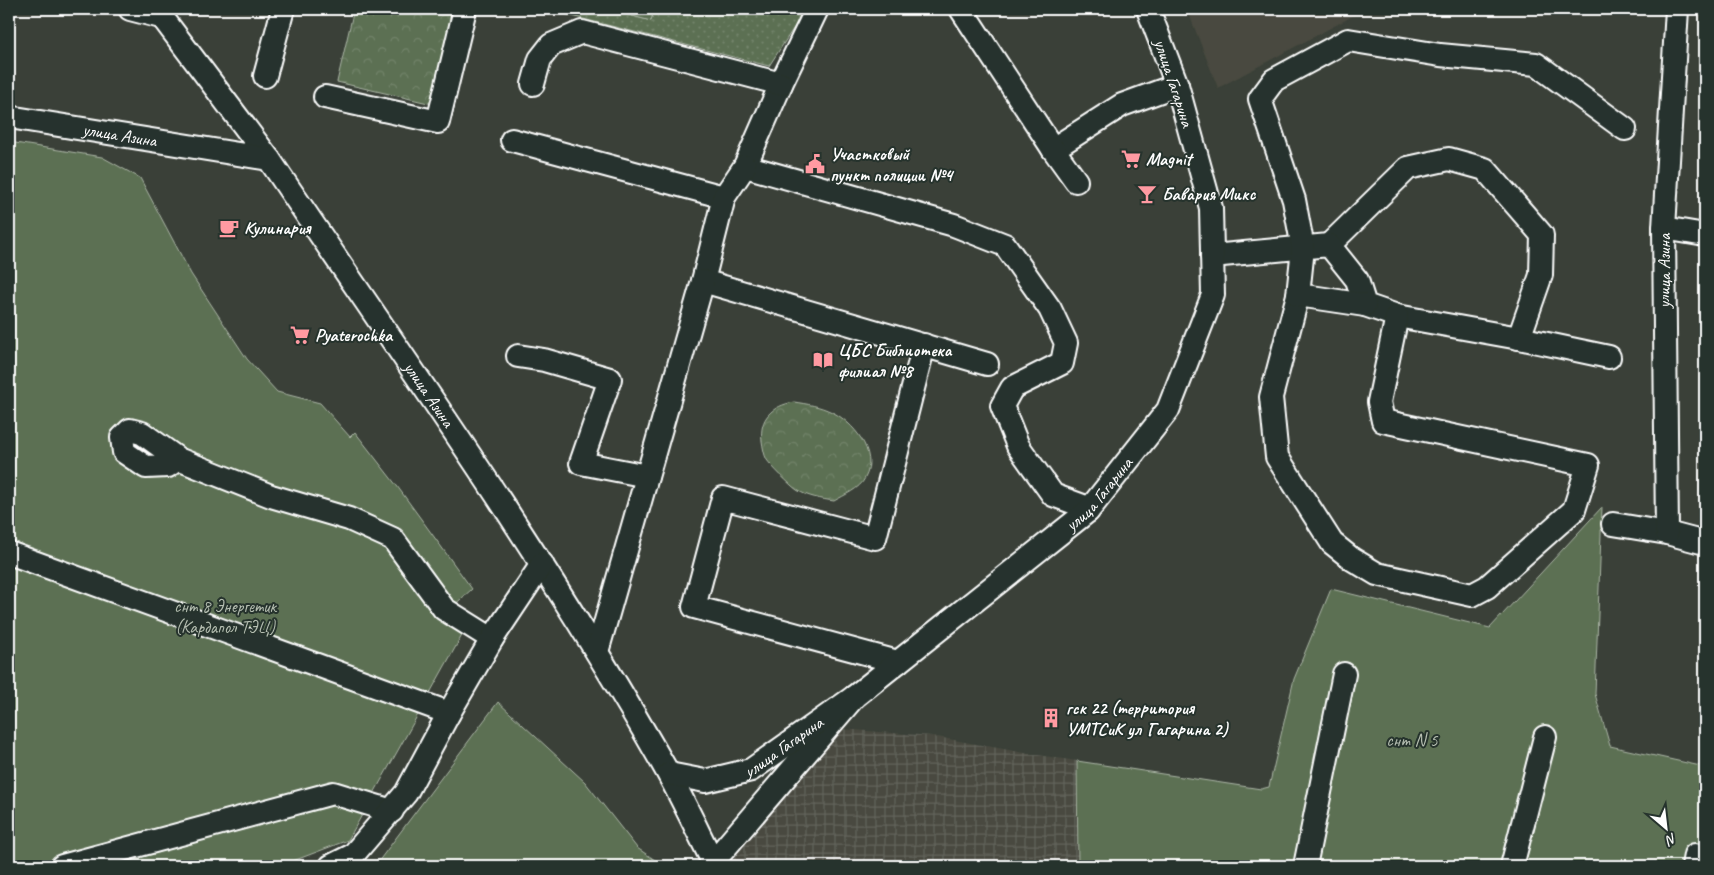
<svg xmlns="http://www.w3.org/2000/svg" width="1714" height="875" viewBox="0 0 1714 875" font-family="Caveat,sans-serif">
<style>
.built{fill:#48493f}
.industrial{fill:url(#industrial-grid)}
.grass{fill:url(#grass-dots);stroke:#adb7a8}
.forest{fill:url(#forest-crowns);stroke:#adb7a8}
.garden{fill:#5b6f52;stroke:#adb7a8}
.lines{fill:none;stroke-linecap:round;stroke-linejoin:round}
.minor-casing{stroke:#fff;stroke-width:26}
.minor{stroke:#26332d;stroke-width:22}
.labels{text-anchor:middle;dominant-baseline:central;stroke-width:4;stroke-linejoin:round;paint-order:stroke}
.street-label{font-size:18px;fill:#fff;stroke:#26332d}
.poi-label{font-size:18px;font-weight:bold;fill:#fff;stroke:#26332d;text-anchor:start}
.park-label{font-size:18px;fill:#b5beb1;stroke:#26332d}
</style>
<defs>
<pattern id="industrial-grid" width="8" height="8" patternUnits="userSpaceOnUse" patternTransform="scale(1.25)"><rect width="8" height="8" fill="#48493f"/><path d="M0 4h8M4 0v8" fill="none" stroke="#63645c"/></pattern>
<pattern id="grass-dots" width="8" height="8" patternUnits="userSpaceOnUse" patternTransform="scale(1.25)"><rect width="8" height="8" fill="#5b6f52"/><path d="M2 2h.1M6 6h.1" fill="none" stroke="#74856c" stroke-width="1.8" stroke-linecap="round"/></pattern>
<pattern id="forest-crowns" width="20" height="18" patternUnits="userSpaceOnUse" patternTransform="scale(1.25)"><rect width="20" height="18" fill="#5b6f52"/><path d="M2 6a3 3 0 1 1 6 0M12 15a3 3 0 1 1 6 0" fill="none" stroke="#74856c"/></pattern>
</defs>
<rect width="100%" height="100%" fill="#3a4038"/>
<filter id="ink" filterUnits="userSpaceOnUse"><feTurbulence type="fractalNoise" baseFrequency=".02" numOctaves="2"/><feDisplacementMap in="SourceGraphic" scale="10" xChannelSelector="R" yChannelSelector="G"/><feConvolveMatrix kernelMatrix="1 2 1 2 8 2 1 2 1" color-interpolation-filters="sRGB"/></filter>
<g filter="url(#ink)">
<path class="built" d="M 1187,9 L 1366,9 L 1218,88 Z"/>
<path class="industrial" d="M 841,729 L 932,736 L 1025,753 L 1077,761 L 1078,866 L 727,866 Z"/>
<path class="grass" d="M 544,9 L 607,9 L 651,21 L 654,9 L 806,9 L 769,66 Z"/>
<path class="forest" d="M 354,9 L 459,9 L 437,105 L 337,82 Z
M 794,402 C 807,404 820,406 832,412 C 853,422 879,453 865,478 C 860,489 844,495 834,501 C 821,499 808,497 797,490 C 790,485 771,466 767,460 C 764,455 763,447 762,441 C 759,418 772,406 794,402 Z"/>
<path class="garden" d="M 607,9 L 654,9 L 651,21 Z
M 9,142 L 102,157 L 140,178 L 191,274 L 247,359 L 277,392 L 320,403 L 350,437 L 355,432 L 397,486 L 472,589 L 451,608 L 470,621 L 348,840 L 280,866 L 9,866 Z
M 1602,507 L 1595,694 L 1610,746 L 1705,767 L 1705,866 L 1078,866 L 1077,761 L 1261,789 L 1269,787 L 1294,679 L 1331,589 L 1490,628 Z
M 498,702 L 585,782 L 637,848 L 664,866 L 375,866 Z"/>
<g class="lines">
<defs>
<g id="minor">
<path d="M 130,9 L 161,17"/>
<path d="M 156,9 L 269,159"/>
<path d="M 817,9 L 781,84 L 745,166 L 954,225 L 1005,245 L 1050,309 L 1066,343 L 1062,363 L 1012,388 L 1002,406 L 1018,446 L 1053,495 L 1083,506 L 1088,511"/>
<path d="M 961,9 L 1053,149 L 1122,105 L 1177,85"/>
<path d="M 265,76 L 283,9"/>
<path d="M 533,84 L 540,59 L 551,45 L 582,32 L 781,84"/>
<path d="M 325,97 L 438,122 L 465,9"/>
<path id="s1" d="M 9,117 L 269,159 C 405,361 548,560 668,773 C 684,802 698,832 713,862 L 854,697"/>
<path d="M 512,140 L 724,197"/>
<path d="M 1053,149 L 1076,181"/>
<path d="M 745,166 L 724,197 L 703,281 L 987,364"/>
<path d="M 1664,228 L 1705,235"/>
<path d="M 1329,245 L 1408,168 L 1449,159 L 1485,169 L 1542,235 L 1541,275 L 1519,338"/>
<path d="M 1212,256 L 1329,245 L 1357,280 L 1365,305 L 1397,316 L 1519,338 L 1609,357"/>
<path d="M 1298,295 L 1271,397 L 1277,457 L 1332,543 L 1352,559 L 1377,574 L 1472,595 L 1487,587 L 1574,510 L 1588,465 L 1383,421 L 1379,402 L 1397,316"/>
<path d="M 1365,305 L 1298,295 L 1303,248 L 1294,200 L 1260,99 L 1274,80 L 1348,40 L 1440,55 L 1536,64 L 1625,129"/>
<path d="M 518,356 L 544,360 L 610,379 L 581,463 L 647,476"/>
<path d="M 178,459 L 168,466 L 146,467 L 124,452 L 122,438 L 130,430 L 142,433 L 178,459 L 271,496 L 349,519 L 393,539 L 444,609 L 492,639"/>
<path d="M 1613,524 L 1667,533 L 1705,543"/>
<path d="M 1667,533 L 1664,228 L 1677,9"/>
<path d="M 9,553 L 449,713"/>
<path d="M 597,652 L 703,281"/>
<path d="M 898,662 L 694,607 L 723,498 L 875,538 L 924,345"/>
<path id="s2" d="M 669,774 L 705,781 L 751,770 L 854,697 L 1088,511 L 1168,410 L 1213,295 L 1211,208 L 1177,85 L 1148,9"/>
<path d="M 62,866 L 333,793 L 392,811"/>
<path d="M 331,866 L 353,855 L 406,793 L 449,713 L 492,639 L 542,564"/>
<path d="M 1305,866 L 1344,674"/>
<path d="M 1512,866 L 1545,737"/>
<path d="M 1693,866 L 1695,855"/>
</g>
</defs>
<use href="#minor" class="minor-casing"/>
<use href="#minor" class="minor"/>
</g>
</g>
<defs>
<symbol id="supermarket-bare" viewBox="-9 -9 18 18"><path d="M-6-5.5h2.5l.6 2H6L4.5 2H-2.5L-4.4-4H-6ZM-1.5 3.2a1.3 1.3 0 1 0 .1 0ZM3 3.2a1.3 1.3 0 1 0 .1 0Z" fill="#ff9aa2" stroke="#26332d" stroke-width="2.5" paint-order="stroke"/></symbol>
<symbol id="civic-bare" viewBox="-9 -9 18 18"><path d="M-.6-6.5H3V-4.5H.6V-3L4-1V1h2V6H-6V1h2V-1L-.6-3ZM-1.2 2.5V6h2.4V2.5Z" fill="#ff9aa2" stroke="#26332d" stroke-width="2.5" paint-order="stroke"/></symbol>
<symbol id="bar-bare" viewBox="-9 -9 18 18"><path d="M-6-5H6L.8 .8V4.5H3.5V6h-7V4.5H-.8V.8Z" fill="#ff9aa2" stroke="#26332d" stroke-width="2.5" paint-order="stroke"/></symbol>
<symbol id="cafe-bare" viewBox="-9 -9 18 18"><path d="M-5.5-4.5H6V0H3Q3 3.5 0 3.5H-2.5Q-5.5 3.5-5.5 0ZM3-3.2v2h1.7v-2ZM-6 4.5H4V6H-6Z" fill="#ff9aa2" stroke="#26332d" stroke-width="2.5" paint-order="stroke"/></symbol>
<symbol id="library-bare" viewBox="-9 -9 18 18"><path d="M-6-4Q-3-5.5-.7-3.5V5Q-3 3-6 4ZM6-4Q3-5.5 .7-3.5V5Q3 3 6 4Z" fill="#ff9aa2" stroke="#26332d" stroke-width="2.5" paint-order="stroke"/></symbol>
<symbol id="building-bare" viewBox="-9 -9 18 18"><path d="M-4-6H4V6H1V3H-1V6H-4ZM-2.5-4.3h1.7v1.8h-1.7ZM.8-4.3h1.7v1.8H.8ZM-2.5-1h1.7V.8h-1.7ZM.8-1h1.7V.8H.8Z" fill="#ff9aa2" stroke="#26332d" stroke-width="2.5" paint-order="stroke"/></symbol>
</defs>
<g fill-rule="evenodd">
<use href="#supermarket-bare" x="1117" y="145" width="28" height="28"/>
<use href="#civic-bare" x="801" y="150" width="28" height="28"/>
<use href="#bar-bare" x="1133" y="180" width="28" height="28"/>
<use href="#cafe-bare" x="215" y="214" width="28" height="28"/>
<use href="#supermarket-bare" x="286" y="321" width="28" height="28"/>
<use href="#library-bare" x="809" y="346" width="28" height="28"/>
<use href="#building-bare" x="1037" y="704" width="28" height="28"/>
</g>
<g class="labels">
<g class="street-label">
<text transform="translate(1174 83) rotate(72)">улица Гагарина</text>
<text stroke="none"><textPath href="#s1" startOffset="112">улица Азина</textPath></text>
<text transform="translate(1664 271) rotate(-90)">улица Азина</text>
<text stroke="none"><textPath href="#s1" startOffset="548">улица Азина</textPath></text>
<text stroke="none"><textPath href="#s2" startOffset="529">улица Гагарина</textPath></text>
<text stroke="none"><textPath href="#s2" startOffset="124">улица Гагарина</textPath></text>
</g>
<g class="poi-label">
<text x="830" y="154">Участковый<tspan x="830" dy="21">пункт полиции №4</tspan></text>
<text x="1146" y="159">Magnit</text>
<text x="1162" y="194">Бавария Микс</text>
<text x="244" y="228">Кулинария</text>
<text x="315" y="335">Pyaterochka</text>
<text x="838" y="350">ЦБС Библиотека<tspan x="838" dy="21">филиал №8</tspan></text>
<text x="1066" y="708">гск 22 (территория<tspan x="1066" dy="21">УМТСиК ул Гагарина 2)</tspan></text>
</g>
<g class="park-label">
<text x="225" y="606">снт 8 Энергетик<tspan x="225" dy="21">(Кардапол ТЭЦ)</tspan></text>
<text x="1412" y="740">снт N 5</text>
</g>
</g>
<rect width="1714" height="875" fill="none" stroke="#26332d" stroke-width="30"/>
<rect x="15" y="15" width="1684" height="845" fill="none" stroke="#fff" stroke-width="2" filter="url(#ink)"/>
<g transform="translate(1666 828) rotate(152)" stroke="#26332d" stroke-width="4" paint-order="stroke">
<path d="M0-4L9 19L0 12L-9 19Z" fill="#ffffff"/>
<text y="-8" font-size="14" font-weight="bold" text-anchor="middle" fill="#ffffff">N</text>
</g>
</svg>
